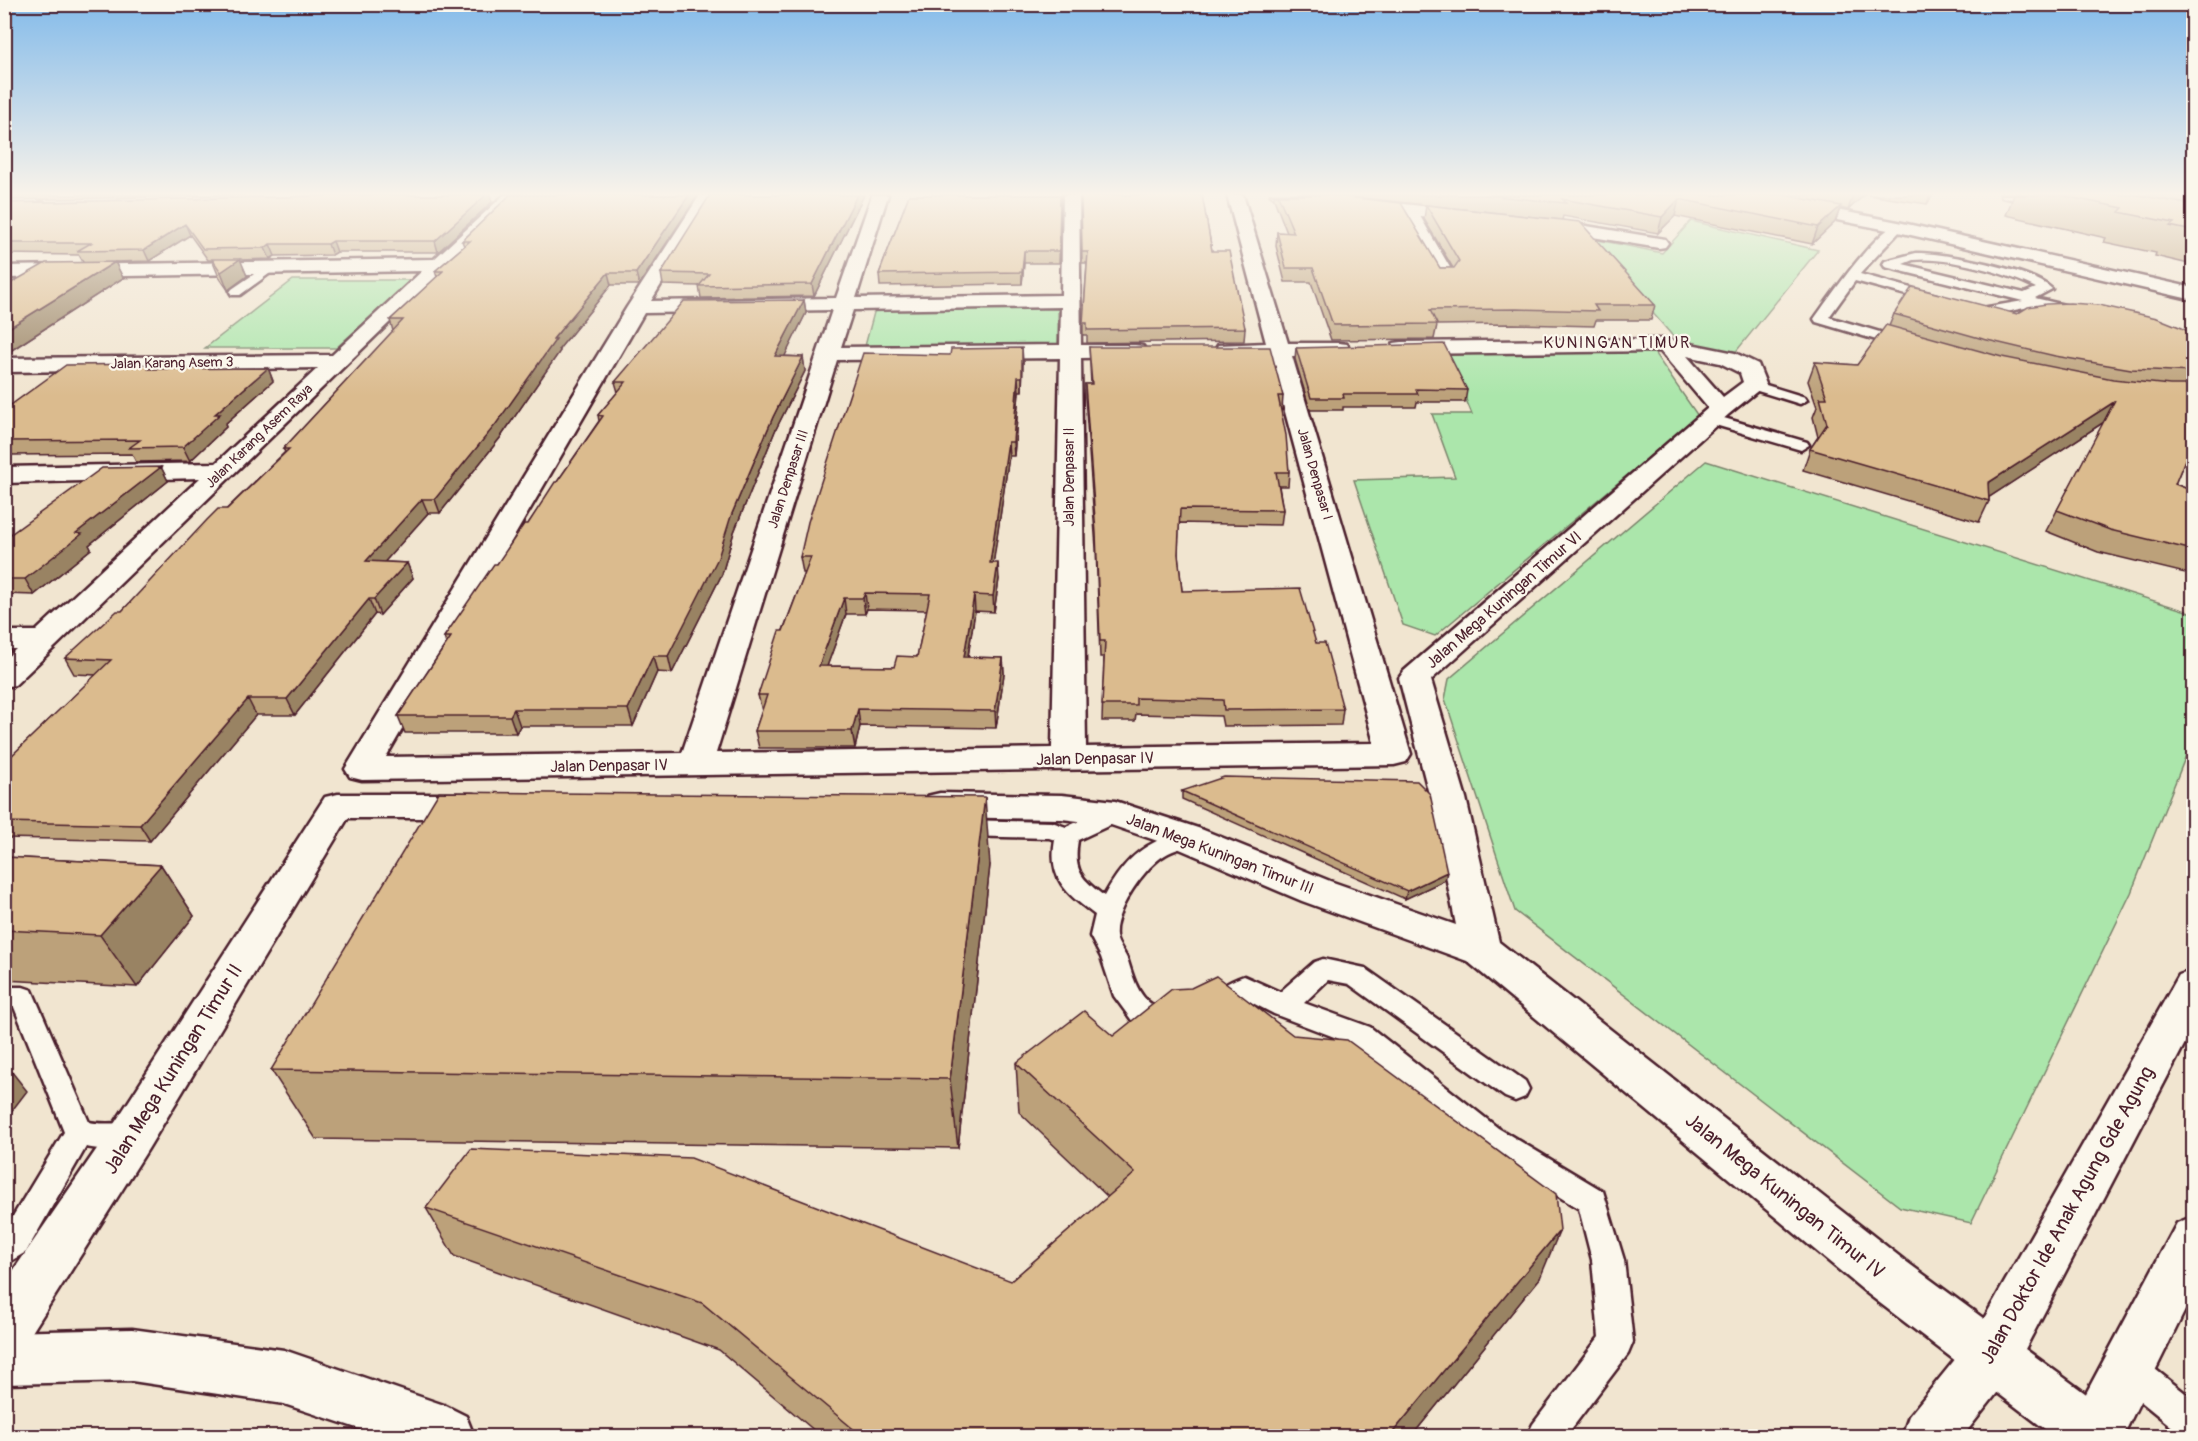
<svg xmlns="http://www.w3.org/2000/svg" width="2198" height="1441" viewBox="0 0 2198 1441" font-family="Pangolin,sans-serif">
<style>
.green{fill:#abe6ab;stroke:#7a826b;stroke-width:1.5}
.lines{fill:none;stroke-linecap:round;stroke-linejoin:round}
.lane-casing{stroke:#4a1f2b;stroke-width:5}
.street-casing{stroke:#4a1f2b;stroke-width:5}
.secondary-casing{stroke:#4a1f2b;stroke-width:5}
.lane{fill:#fbf7ec;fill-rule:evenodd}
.street{fill:#fbf7ec;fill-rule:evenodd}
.secondary{fill:#fbf7ec;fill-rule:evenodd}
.wall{fill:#bca17a;stroke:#4a1f2b;stroke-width:1.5;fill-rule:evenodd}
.shaded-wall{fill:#998363;stroke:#4a1f2b;stroke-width:1.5}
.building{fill:#dbbb8e;stroke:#4a1f2b;stroke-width:1.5;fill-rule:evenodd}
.labels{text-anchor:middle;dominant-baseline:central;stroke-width:4.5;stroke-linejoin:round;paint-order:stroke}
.far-street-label{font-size:14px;fill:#4a1f2b;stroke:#fbf7ec}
.far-quarter-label{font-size:16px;letter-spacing:1.5px;fill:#4a1f2b;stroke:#fbf7ec}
.street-label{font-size:16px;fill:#4a1f2b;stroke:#fbf7ec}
.near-street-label{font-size:20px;fill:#4a1f2b;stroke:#fbf7ec}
</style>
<rect width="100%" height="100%" fill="#f1e5d0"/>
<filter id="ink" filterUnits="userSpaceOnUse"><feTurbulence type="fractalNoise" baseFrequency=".0167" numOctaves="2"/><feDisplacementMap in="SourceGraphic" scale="12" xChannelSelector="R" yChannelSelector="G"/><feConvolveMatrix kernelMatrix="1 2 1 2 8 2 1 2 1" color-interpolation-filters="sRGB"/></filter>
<g filter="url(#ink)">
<path class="green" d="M 1691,221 L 1818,250 L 1734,354 L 1702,345 L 1677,341 L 1588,238 L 1662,253 Z
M 293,280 L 411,280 L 336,348 L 205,348 Z
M 1058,303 L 1058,344 L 865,346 L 876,305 Z
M 1653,351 L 1698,416 L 1435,636 L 1403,625 L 1354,480 L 1455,477 L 1432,414 L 1472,414 L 1446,352 Z
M 1706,461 L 2193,613 L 2193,738 L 2131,893 L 1971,1223 L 1900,1207 L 1515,911 L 1445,699 L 1449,679 Z"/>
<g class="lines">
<defs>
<path id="lane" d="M 2001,195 L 2020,195 L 2046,202 L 2041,205 L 2002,197 Z
M 1898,224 L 1904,227 C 1889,243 1874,258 1860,274 L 1940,296 L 1942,299 L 1940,302 L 1936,303 L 1855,281 L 1829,317 L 1910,341 L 1912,344 L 1910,347 L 1900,347 L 1816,322 L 1814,319 C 1830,297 1875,231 1898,224 Z
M 1916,253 C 1943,252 2034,270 2052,289 L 2035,298 L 2073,307 L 2074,310 L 2068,314 C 2058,312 2046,307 2035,307 C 2014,306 1983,326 1966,309 L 1972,305 L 1982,308 L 2023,301 L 1885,267 L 1883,264 L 1885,261 ZM 1913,260 C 1945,256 2008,273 2036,288 L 2024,293 L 1903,264 Z
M 269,264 L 275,268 L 273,271 L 240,295 L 232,295 L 230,292 L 232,289 Z
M 1753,381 L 1805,397 L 1807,400 L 1800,404 L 1748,388 L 1746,385 L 1748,382 Z
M 1710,414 L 1807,442 L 1809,445 L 1801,450 L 1705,422 L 1702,419 L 1705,416 Z
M 1115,805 L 1123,807 L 1126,813 L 1123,819 L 1078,840 C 1073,871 1081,878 1104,896 C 1120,867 1137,847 1169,836 C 1179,833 1186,829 1196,832 L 1200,838 L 1196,844 C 1186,847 1174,849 1165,855 C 1145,866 1113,912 1116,936 C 1117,944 1125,953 1128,961 C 1138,994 1143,1005 1177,1016 L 1180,1024 L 1177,1032 L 1167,1035 L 1147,1031 L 1133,1022 L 1114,996 L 1101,957 L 1090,936 L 1095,915 C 1066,893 1048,879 1055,840 L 1049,838 L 960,836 L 952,834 L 948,828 L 952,822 L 960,820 L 1052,822 L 1066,827 Z
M 1323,959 L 1365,968 L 1525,1081 L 1529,1089 L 1525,1097 L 1515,1101 L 1505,1097 L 1349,984 L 1328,980 L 1304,1003 L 1370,1027 L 1498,1128 L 1603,1191 L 1624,1260 L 1633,1342 L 1628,1354 L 1566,1436 L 1527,1436 L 1533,1424 L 1599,1337 L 1592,1260 L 1579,1209 L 1478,1146 L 1350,1043 L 1274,1014 L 1245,999 C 1232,1008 1221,1020 1205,1015 L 1201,1007 C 1208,993 1229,981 1244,976 L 1280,992 L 1314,962 Z
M 4,987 L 23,987 L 32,990 L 89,1122 C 107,1126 125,1120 142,1126 L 147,1135 L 142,1144 C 125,1150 104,1151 86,1147 L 26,1252 L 4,1265 L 4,1231 L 64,1132 L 14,1007 L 4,1007 Z
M 2129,1353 L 2141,1358 L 2194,1400 L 2194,1436 L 2182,1435 L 2117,1382 L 2112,1370 L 2117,1358 Z"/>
<path id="street" d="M 22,195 L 45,195 L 43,199 L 4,211 L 4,200 Z
M 504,195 L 521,195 L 56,646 L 15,685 L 4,687 L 4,660 L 16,649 L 4,649 L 4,631 L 36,631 L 200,478 L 4,483 L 4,467 L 216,463 L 318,368 L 4,372 L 4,358 L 332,355 L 422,271 L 4,278 L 4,266 L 434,259 Z
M 700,195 L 716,195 L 651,301 L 836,298 L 872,195 L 888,195 L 856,298 L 1061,295 L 1063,195 L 1079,195 L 1081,345 L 1135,345 L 1143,346 L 1146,351 L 1143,356 L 1135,357 L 1081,358 L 1086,747 L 1374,743 L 1270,356 L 1218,355 L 1215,350 L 1218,345 L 1266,343 L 1227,195 L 1243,195 L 1288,343 L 1339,343 L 1347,344 L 1350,349 L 1347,354 L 1339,355 L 1292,356 L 1411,754 L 1406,762 L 1394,765 L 362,780 L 350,777 L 345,769 L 627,307 ZM 1061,307 L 1060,345 L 841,347 L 853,310 ZM 832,310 L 682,753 L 386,757 L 644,313 ZM 1060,358 L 1052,748 L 716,753 L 837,360 Z
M 1271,195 L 1320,195 L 1468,211 L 1474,212 L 1477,216 L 1474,220 L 1468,221 L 1420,216 L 1455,276 L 1452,280 L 1438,280 L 1435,276 L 1401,214 L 1279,200 Z
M 1544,219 L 1659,238 L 1665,239 L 1668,243 L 1665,247 L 1659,248 L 1538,228 L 1535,224 L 1538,220 Z
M 1666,339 L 1735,353 L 1758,364 L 1766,384 L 1729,414 L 1431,680 L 1466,798 L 1499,942 L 1904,1260 L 2115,1415 L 2123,1436 L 2054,1436 L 1868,1294 L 1467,961 L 1302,901 L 1175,847 L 1111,825 L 1062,819 L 940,817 L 927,814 L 922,805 L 927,796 L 940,793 L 1062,795 L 1115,801 L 1201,829 L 1330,881 L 1456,925 L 1430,798 L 1399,678 L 1404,671 L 1708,408 L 1660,351 L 1402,354 L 1394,353 L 1391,348 L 1394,343 L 1402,342 ZM 1687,356 L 1720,363 L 1740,373 L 1743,382 L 1723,397 Z
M 338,794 L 474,794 L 487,797 L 492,806 L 487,815 L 474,818 L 348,818 L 148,1149 L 22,1348 L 4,1355 L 4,1284 L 116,1121 L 325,797 Z"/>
<path id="secondary" d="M 1728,195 L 1759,195 L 1898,222 L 2194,288 L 2194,300 L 1898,232 L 1736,200 Z
M 2194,970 L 2194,1026 L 2012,1374 L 1963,1436 L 1902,1436 L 1909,1416 L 1974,1336 L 2179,975 Z
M 2194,1216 L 2194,1292 L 2123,1436 L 2067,1436 L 2074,1416 L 2177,1223 Z
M 132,1329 L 284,1350 L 444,1405 L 466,1416 L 474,1436 L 381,1436 L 284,1404 L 132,1381 L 4,1384 L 4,1332 Z"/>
</defs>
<use href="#lane" class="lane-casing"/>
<use href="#street" class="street-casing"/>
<use href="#secondary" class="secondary-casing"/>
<use href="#lane" class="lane"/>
<use href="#street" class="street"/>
<use href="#secondary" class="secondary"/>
</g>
<path class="wall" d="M 4,195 L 245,195 L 4,200 Z
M 371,195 L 490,195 L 492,202 L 438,252 L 337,252 L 332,255 L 275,256 L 270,259 L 240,260 L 247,276 L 228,290 L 219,277 L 212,260 L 208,260 L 190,235 L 149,261 L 115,262 L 123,278 L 4,355 L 4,287 L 83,262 L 79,255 L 4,254 L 4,203 Z
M 510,195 L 698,195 L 639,285 L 611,285 L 559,349 L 560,351 L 500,438 L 440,513 L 428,513 L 384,562 L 407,563 L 413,578 L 380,615 L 375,614 L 295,715 L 256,715 L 150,841 L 4,838 L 4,763 L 96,675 L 74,674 L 65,658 L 122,611 L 285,452 L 283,449 L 393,331 L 390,320 L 437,277 L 435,271 L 464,246 L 462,241 Z
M 864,195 L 814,296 L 701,298 L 699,286 L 663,285 L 661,273 Z
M 909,195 L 1061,195 L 1059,263 L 1024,263 L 1022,284 L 880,286 L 879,274 Z
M 1081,195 L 1202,195 L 1212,251 L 1245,328 L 1244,341 L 1087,343 L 1087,335 L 1083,335 L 1083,323 L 1087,263 L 1082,263 Z
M 1274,195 L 1328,195 L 1440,268 L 1453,268 L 1424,219 L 1426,205 L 1655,305 L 1651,320 L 1596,320 L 1594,326 L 1513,324 L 1437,325 L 1434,339 L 1331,340 L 1311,282 L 1285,282 L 1276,246 L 1277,232 L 1287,233 L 1274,199 Z
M 1336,195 L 1864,195 L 1848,210 L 1840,208 L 1835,222 L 1812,244 L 1675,216 L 1658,233 L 1563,216 L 1562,220 Z
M 1868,195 L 1933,195 L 1927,204 Z
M 2014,195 L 2193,195 L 2193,265 L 2155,256 L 2156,253 L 2104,242 L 2106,238 L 2006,215 Z
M 804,300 L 806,313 L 784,356 L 803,357 L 805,371 L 775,431 L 734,532 L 722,574 L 672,673 L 657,672 L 633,726 L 520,726 L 516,733 L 405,733 L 398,716 L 446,644 L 444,637 L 497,564 L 528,524 L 599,421 L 598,415 L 618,392 L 615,382 Z
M 1894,314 L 2017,314 L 2193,334 L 2193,449 L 2190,448 L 2175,484 L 2193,491 L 2193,567 L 2189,574 L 2098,552 L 2046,531 L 2104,422 L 1989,497 L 1989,501 L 1979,522 L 1803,470 L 1810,449 L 1818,437 L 1813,417 L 1817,407 L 1808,381 L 1815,362 L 1857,365 L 1889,326 Z
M 1089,347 L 1283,396 L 1282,410 L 1281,410 L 1289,472 L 1288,486 L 1279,486 L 1283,510 L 1281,525 L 1179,523 L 1178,554 L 1182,591 L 1316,643 L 1343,709 L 1341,725 L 1223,726 L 1221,716 L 1136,714 L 1135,721 L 1102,721 L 1104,657 L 1100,657 L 1096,548 L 1085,397 L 1085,384 L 1091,384 Z
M 1296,348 L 1467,390 L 1465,402 L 1417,402 L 1416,407 L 1343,407 L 1343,410 L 1310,410 L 1295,359 Z
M 1023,362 L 1022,391 L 1019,391 L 1014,456 L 1009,456 L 993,563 L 999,579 L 994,612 L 975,611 L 968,657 L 1003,658 L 1004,674 L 996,728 L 860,726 L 855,748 L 759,748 L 755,731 L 762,711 L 758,695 L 805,573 L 803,573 L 800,557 ZM 867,609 L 927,610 L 917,657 L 894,667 L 827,666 L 846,614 L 865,614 Z
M 155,364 L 157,369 L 268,368 L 273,381 L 225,424 L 226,427 L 190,461 L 136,462 L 132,454 L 9,455 L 4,458 L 4,407 L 8,407 Z
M 161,467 L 168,481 L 89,545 L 91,549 L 34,595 L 4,594 L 4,539 Z
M 1182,791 L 1445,880 L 1405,899 L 1182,799 Z
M 4,857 L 161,865 L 194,916 L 137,987 L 4,980 Z
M 990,865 L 958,1148 L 316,1139 L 271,1070 Z
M 1113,1036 L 1540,1278 L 1411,1437 L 822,1437 L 719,1350 L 454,1256 L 426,1208 L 1011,1281 L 1108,1197 L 1019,1112 L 1016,1063 Z"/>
<path class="shaded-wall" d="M 486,195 L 490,195 L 492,202 L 438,252 L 435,241 Z
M 689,195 L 698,195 L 639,285 L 636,273 Z
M 857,195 L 864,195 L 814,296 L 812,284 Z
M 1853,195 L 1864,195 L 1848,210 Z
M 1930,195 L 1933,195 L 1927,204 Z
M 1679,199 L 1675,216 L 1658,233 L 1662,217 Z
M 1841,206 L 1835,222 L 1812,244 L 1818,227 Z
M 185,224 L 190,235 L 149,261 L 144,250 Z
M 333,241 L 337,252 L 332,255 L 328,244 Z
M 270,244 L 275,256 L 270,259 L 265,248 Z
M 1024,251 L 1024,263 L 1022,284 L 1022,272 Z
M 240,259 L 247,276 L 228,290 L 221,272 Z
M 115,262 L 123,278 L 4,355 L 4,331 Z
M 608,273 L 611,285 L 559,349 L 560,351 L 500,438 L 440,513 L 435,499 L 553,339 Z
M 804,300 L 806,313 L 778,370 L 775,356 Z
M 1022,348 L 1023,362 L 1022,391 Z
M 803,357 L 805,371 L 775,431 L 734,532 L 722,574 L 672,673 L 668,656 L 731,516 L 773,417 Z
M 155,364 L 161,377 L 149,369 Z
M 268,368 L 273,381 L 225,424 L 226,427 L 190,461 L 183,447 L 215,414 Z
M 1018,377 L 1019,391 L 1014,456 L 1013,442 Z
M 2114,402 L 2104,422 L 1985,500 L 1988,483 Z
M 1008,442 L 1009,456 L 991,579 L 990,563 Z
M 4,448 L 9,455 L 4,458 Z
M 161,467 L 168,481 L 89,545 L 91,549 L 34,595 L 25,579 L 76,533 Z
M 422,499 L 428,513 L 372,576 L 366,561 Z
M 407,563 L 413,578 L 380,615 L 374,599 Z
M 998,563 L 999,579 L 994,612 L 993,596 Z
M 865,593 L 867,609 L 865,614 L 863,598 Z
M 974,595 L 975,611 L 965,674 L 964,657 Z
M 844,598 L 846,614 L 821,683 L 819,666 Z
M 369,599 L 375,614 L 295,715 L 287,699 Z
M 653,656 L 657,672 L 633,726 L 628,709 Z
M 1003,658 L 1004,674 L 996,728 L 995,711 Z
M 248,699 L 256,715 L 150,841 L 140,825 Z
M 514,709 L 520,726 L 516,733 L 510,716 Z
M 858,709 L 860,726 L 855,748 L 852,731 Z
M 985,797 L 990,865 L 958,1148 L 950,1079 Z
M 161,865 L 194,916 L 137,987 L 100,935 Z
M 1447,872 L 1445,880 L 1405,899 L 1407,891 Z
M 4,1062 L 27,1091 L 4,1121 Z
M 1560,1230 L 1540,1278 L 1411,1437 L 1389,1437 Z"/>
<path class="building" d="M 371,195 L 486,195 L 435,241 L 333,241 L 328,244 L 270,244 L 265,248 L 203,249 L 185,224 L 144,250 L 77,251 L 91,243 L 4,243 L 4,203 Z
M 510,195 L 689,195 L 636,273 L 608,273 L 553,339 L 556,339 L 496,424 L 435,499 L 422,499 L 366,561 L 407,563 L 374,599 L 369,599 L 287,699 L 248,699 L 140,825 L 4,822 L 4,763 L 111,660 L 65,658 L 117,611 L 122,611 L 207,520 L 218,509 L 227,509 L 289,449 L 283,449 L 403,320 L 390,320 L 443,271 L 435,271 L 470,241 L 462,241 Z
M 710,195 L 857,195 L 812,284 L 699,286 L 709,274 L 661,273 Z
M 909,195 L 1060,195 L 1059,251 L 1024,251 L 1022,272 L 879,274 Z
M 1081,195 L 1202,195 L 1212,251 L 1229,251 L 1245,328 L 1087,330 L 1087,323 L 1083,323 L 1088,252 L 1082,252 Z
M 1278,195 L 1328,195 L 1401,203 L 1440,268 L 1454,268 L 1459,261 L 1426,205 L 1580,222 L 1655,305 L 1594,305 L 1598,311 L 1516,309 L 1430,310 L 1437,324 L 1333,325 L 1313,268 L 1286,268 L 1277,232 L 1294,233 Z
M 1485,195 L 1784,195 L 1841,206 L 1818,227 L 1679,199 L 1662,217 L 1562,199 L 1566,203 Z
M 2059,195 L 2137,195 L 2193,205 L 2193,231 L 2170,226 L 2174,223 L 2119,212 L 2123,208 Z
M 212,259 L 240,259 L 221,272 Z
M 115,262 L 4,331 L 4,287 L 46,263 Z
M 1912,287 L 2017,314 L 2028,307 L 2046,304 L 2070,303 L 2099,305 L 2157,318 L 2182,328 L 2193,334 L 2193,372 L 2131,369 L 2055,356 L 1983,339 L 1894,314 Z
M 804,300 L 775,356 L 803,357 L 773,417 L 731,516 L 718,558 L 668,656 L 653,656 L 628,709 L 514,709 L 510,716 L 398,716 L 451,637 L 444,637 L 494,564 L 497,564 L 524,524 L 528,524 L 555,482 L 557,482 L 603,416 L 598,415 L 626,382 L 615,382 L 684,301 Z
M 1886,325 L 2002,357 L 2113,379 L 2170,385 L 2193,385 L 2193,440 L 2175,484 L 2193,491 L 2193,550 L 2110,530 L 2057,510 L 2114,402 L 1988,483 L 1989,501 L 1810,449 L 1827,424 L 1820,398 L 1827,398 L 1815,362 L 1857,365 Z
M 1444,344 L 1467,390 L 1416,389 L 1418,394 L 1343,394 L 1344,398 L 1311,398 L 1296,348 Z
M 1089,347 L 1270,347 L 1283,396 L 1278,396 L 1286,435 L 1289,472 L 1276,472 L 1283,510 L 1180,509 L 1178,554 L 1182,591 L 1300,588 L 1316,643 L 1325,643 L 1343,709 L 1224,710 L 1223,700 L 1136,698 L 1136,705 L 1102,705 L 1105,641 L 1100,641 L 1096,533 L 1085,384 L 1092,384 Z
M 1022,348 L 1022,377 L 1018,377 L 1013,442 L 1008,442 L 990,563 L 998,563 L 993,596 L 974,595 L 964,657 L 1003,658 L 995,711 L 858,709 L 852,731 L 755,731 L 767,695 L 758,695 L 779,631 L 783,631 L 811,557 L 800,557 L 808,522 L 863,353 L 950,355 L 951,349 ZM 865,593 L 930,594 L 917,657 L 897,656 L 894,667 L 819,666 L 844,598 L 863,598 Z
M 155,364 L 149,369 L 268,368 L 215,414 L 220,414 L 183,447 L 129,448 L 140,440 L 4,441 L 4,407 L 8,407 L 66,365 Z
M 161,467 L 76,533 L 82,534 L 25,579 L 4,579 L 4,539 L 102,468 Z
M 1224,777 L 1417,781 L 1430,794 L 1447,872 L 1407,891 L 1182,791 Z
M 439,792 L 985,797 L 950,1079 L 271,1070 Z
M 4,857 L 161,865 L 100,935 L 4,930 Z
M 1216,976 L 1293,1035 L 1347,1040 L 1556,1194 L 1560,1230 L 1389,1437 L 863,1437 L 702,1303 L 426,1208 L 471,1149 L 691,1158 L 1011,1281 L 1135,1173 L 1016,1063 L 1084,1011 L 1113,1036 L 1172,989 L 1191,988 Z"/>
</g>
<linearGradient id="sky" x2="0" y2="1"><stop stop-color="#84bbea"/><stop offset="0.49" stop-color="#f9f3ea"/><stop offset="1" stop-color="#f9f3ea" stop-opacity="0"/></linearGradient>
<rect width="2198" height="396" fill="url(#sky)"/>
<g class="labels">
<g class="far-street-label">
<text transform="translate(172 363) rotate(-1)">Jalan Karang Asem 3</text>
<text transform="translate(259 436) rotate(-44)">Jalan Karang Asem Raya</text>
<text transform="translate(1315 474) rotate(74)">Jalan Denpasar I</text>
<text transform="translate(1069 477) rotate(-90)">Jalan Denpasar II</text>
<text transform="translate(788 479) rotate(-72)">Jalan Denpasar III</text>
</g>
<g class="far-quarter-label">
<text x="1617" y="343">KUNINGAN TIMUR</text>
</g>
<g class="street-label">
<text transform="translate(1504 600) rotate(-41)">Jalan Mega Kuningan Timur VI</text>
<text transform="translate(1095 759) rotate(-1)">Jalan Denpasar IV</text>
<text transform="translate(609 766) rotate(-1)">Jalan Denpasar IV</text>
<text transform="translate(1220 854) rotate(21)">Jalan Mega Kuningan Timur III</text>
</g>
<g class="near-street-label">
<text transform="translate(173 1069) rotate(-58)">Jalan Mega Kuningan Timur II</text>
<text transform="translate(1785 1196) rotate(39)">Jalan Mega Kuningan Timur IV</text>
<text transform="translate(2067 1215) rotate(-61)">Jalan Doktor Ide Anak Agung Gde Agung</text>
</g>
</g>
<rect width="2198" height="1441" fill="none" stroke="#fbf7ec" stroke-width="24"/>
<rect x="12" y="12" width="2174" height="1417" fill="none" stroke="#4a1f2b" stroke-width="2" filter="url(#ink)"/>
</svg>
